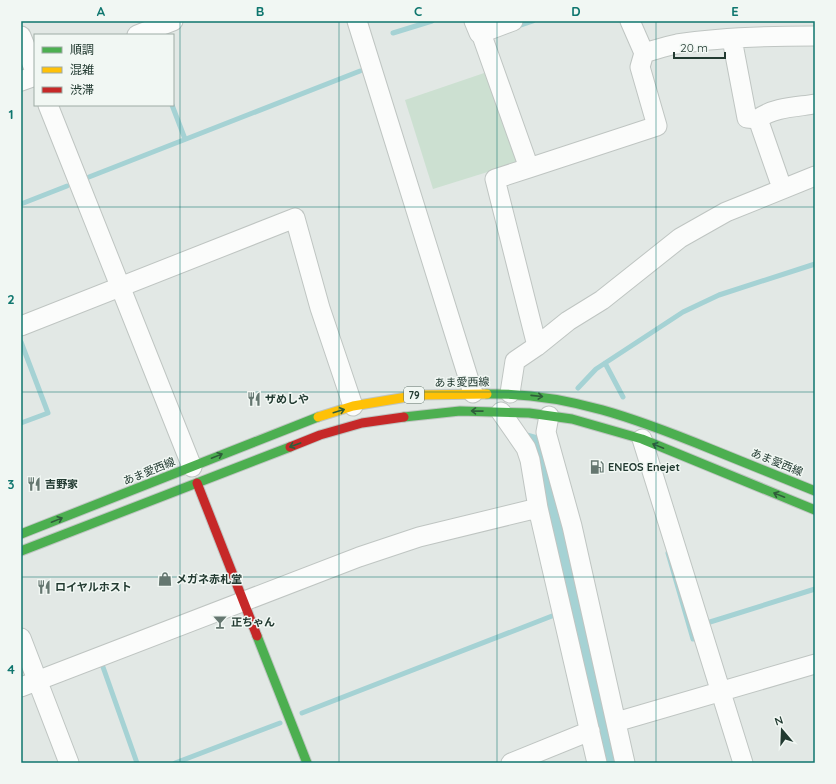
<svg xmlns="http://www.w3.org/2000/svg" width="836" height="784" viewBox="0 0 836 784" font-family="Quicksand,'Noto Sans JP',sans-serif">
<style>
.green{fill:#cce0d1}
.water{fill:#a5d2d4}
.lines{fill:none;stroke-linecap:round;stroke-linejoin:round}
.stream{stroke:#a5d2d4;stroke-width:5}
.street-casing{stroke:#bfc5c2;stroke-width:21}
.fast-casing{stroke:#bfc5c2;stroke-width:11}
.slow-casing{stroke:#bfc5c2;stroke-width:11}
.jam-casing{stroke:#bfc5c2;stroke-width:11}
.street{stroke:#fbfcfb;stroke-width:19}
.fast{stroke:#4caf50;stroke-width:9}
.slow{stroke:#ffc107;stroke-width:9}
.jam{stroke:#c62828;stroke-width:9}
.oneway{stroke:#2f5d3a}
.grid{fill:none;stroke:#0f766e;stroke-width:1;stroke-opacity:0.55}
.labels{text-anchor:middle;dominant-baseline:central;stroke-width:3;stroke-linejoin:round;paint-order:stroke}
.shield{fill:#f1f7f3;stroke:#60736b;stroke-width:1}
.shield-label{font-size:10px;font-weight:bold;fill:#223a31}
.street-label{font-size:11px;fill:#223a31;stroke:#f1f7f3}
.poi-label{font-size:11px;font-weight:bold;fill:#223a31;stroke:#f1f7f3;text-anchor:start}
.neatline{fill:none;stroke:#0f766e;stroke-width:1.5}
.grid-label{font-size:13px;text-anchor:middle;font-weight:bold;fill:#0f766e}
</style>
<rect width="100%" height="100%" fill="#e2e8e5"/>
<path class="green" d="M 490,71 L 523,161 L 433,189 L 405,100 Z"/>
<path class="water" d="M 522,431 L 540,436 L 548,456 L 620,763 L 604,763 L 561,575 L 546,501 L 538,470 Z"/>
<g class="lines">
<path class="stream" d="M 515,27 L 533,21
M 393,33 L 432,21
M 172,105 L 185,139
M 89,177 L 360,71
M 21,204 L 67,186
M 21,342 L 48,413 L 21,423
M 605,363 L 623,397
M 578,388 L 596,369 L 683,312 L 719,295 L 815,264
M 668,553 L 693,639
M 710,622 L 815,589
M 103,667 L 137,763
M 302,713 L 552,616
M 175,763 L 280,723"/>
<defs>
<path id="street" d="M 357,21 L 473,393
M 474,21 L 479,33 L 481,33 L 529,168 L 495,179 L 537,346
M 481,33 L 513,21
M 137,35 L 173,21
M 21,36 L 35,71
M 732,39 L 747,118 L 758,119 L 782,188
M 644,53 C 655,50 666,46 677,44 C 722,37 769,36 815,36
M 21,81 L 35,76
M 48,105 L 192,467
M 758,119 C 774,107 797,107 815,104
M 529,168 L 657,126 L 640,67 L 644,53 L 630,21
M 21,326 L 295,218 L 320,308 L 353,406
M 510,393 L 515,361 L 537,346 L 568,321 L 602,300 L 680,238 L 726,212 L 815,176
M 501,412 L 526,448 L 530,460 L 538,508
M 549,416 L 546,432 L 572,526 L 625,763
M 642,439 L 743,763
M 21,638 L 69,763
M 21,687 L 359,557 L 419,537 L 538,508 L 597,763
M 616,722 L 815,664
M 511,763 L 590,731"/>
<path id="fast" d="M 487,394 C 566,392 640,420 711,449 C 746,463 780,477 815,491
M 404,417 L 460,411 L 529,413 L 572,419 L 642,439 L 815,510
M 21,534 L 318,417
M 21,551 L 290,447
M 257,636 L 307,763"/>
<path id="slow" d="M 318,417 L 353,406 L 419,395 L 487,394"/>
<path id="jam" d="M 290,447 L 320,435 L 362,423 L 404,417
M 197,483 L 257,636"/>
</defs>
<use href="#street" class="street-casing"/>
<use href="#fast" class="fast-casing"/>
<use href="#slow" class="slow-casing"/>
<use href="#jam" class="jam-casing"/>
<use href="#street" class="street"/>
<use href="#fast" class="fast"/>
<use href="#slow" class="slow"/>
<use href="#jam" class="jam"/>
</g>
<defs><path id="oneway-shaft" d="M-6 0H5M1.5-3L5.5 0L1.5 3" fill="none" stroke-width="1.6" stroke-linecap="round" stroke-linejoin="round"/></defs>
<g class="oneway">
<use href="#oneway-shaft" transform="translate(537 396) rotate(6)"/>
<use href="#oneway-shaft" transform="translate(339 411) rotate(-17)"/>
<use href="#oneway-shaft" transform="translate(477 411) rotate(-179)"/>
<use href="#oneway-shaft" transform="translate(295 445) rotate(160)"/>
<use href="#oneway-shaft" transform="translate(658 446) rotate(-158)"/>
<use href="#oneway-shaft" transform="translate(217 456) rotate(-22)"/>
<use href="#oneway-shaft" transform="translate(779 495) rotate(-158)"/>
<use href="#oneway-shaft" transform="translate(57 520) rotate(-22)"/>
</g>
<path class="grid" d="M 180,21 L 180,763M 339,21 L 339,763M 497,21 L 497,763M 656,21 L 656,763M 21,207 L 815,207M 21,392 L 815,392M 21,577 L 815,577"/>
<defs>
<symbol id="restaurant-bare" viewBox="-9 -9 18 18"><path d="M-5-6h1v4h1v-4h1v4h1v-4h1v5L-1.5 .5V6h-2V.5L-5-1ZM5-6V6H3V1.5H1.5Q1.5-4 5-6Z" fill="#657770" stroke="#f1f7f3" stroke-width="2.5" paint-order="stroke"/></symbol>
<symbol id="fuel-bare" viewBox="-9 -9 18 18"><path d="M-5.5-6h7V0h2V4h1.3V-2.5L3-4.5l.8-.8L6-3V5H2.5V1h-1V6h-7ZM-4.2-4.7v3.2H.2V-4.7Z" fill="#657770" stroke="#f1f7f3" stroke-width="2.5" paint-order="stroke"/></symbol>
<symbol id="shop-bare" viewBox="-9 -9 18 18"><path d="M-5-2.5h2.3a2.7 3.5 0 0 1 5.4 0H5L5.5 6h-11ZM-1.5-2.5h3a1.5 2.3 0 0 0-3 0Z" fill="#657770" stroke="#f1f7f3" stroke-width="2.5" paint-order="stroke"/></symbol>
<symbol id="bar-bare" viewBox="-9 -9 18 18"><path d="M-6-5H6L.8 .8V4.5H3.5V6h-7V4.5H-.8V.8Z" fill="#657770" stroke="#f1f7f3" stroke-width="2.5" paint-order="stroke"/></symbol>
</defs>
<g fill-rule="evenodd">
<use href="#restaurant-bare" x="244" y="389" width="20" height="20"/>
<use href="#fuel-bare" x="587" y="457" width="20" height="20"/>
<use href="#restaurant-bare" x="24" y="474" width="20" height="20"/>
<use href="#shop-bare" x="155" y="569" width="20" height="20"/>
<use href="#restaurant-bare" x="34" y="577" width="20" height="20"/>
<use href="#bar-bare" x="210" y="612" width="20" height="20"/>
</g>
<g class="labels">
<rect class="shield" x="404" y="387" width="20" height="16" rx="3"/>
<g class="shield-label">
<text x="414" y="395">79</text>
</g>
<g class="street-label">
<text transform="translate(462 382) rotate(-1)">あま愛西線</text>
<text transform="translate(777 462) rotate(22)">あま愛西線</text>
<text transform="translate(149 471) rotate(-22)">あま愛西線</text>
</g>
<g class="poi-label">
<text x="265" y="399">ザめしや</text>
<text x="608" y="467">ENEOS Enejet</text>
<text x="45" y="484">吉野家</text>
<text x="176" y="579">メガネ赤札堂</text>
<text x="55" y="587">ロイヤルホスト</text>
<text x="231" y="622">正ちゃん</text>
</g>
</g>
<rect width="836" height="784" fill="none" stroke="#f1f7f3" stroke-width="44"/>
<rect x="34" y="34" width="140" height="72" fill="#f1f7f3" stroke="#9eaba5"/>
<rect x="42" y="47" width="20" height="6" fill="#4caf50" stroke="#9eaba5"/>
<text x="70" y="54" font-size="12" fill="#223a31">順調</text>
<rect x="42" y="67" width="20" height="6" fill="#ffc107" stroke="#9eaba5"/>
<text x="70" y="74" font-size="12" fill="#223a31">混雑</text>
<rect x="42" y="87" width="20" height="6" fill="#c62828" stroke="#9eaba5"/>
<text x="70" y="94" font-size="12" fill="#223a31">渋滞</text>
<g transform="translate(782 730) rotate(341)" stroke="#f1f7f3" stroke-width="3" paint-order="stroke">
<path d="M0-3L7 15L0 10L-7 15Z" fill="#223a31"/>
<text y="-6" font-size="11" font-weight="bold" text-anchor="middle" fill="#223a31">N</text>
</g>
<path d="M674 52v6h51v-6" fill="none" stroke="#223a31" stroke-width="2"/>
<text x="680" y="52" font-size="12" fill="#223a31" stroke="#f1f7f3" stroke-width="3" paint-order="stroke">20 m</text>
<rect x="22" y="22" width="792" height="740" class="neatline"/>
<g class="grid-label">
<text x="101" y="16">A</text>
<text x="260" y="16">B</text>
<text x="418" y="16">C</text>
<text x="576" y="16">D</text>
<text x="735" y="16">E</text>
<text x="11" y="119">1</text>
<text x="11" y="304">2</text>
<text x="11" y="489">3</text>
<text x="11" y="674">4</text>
</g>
</svg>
